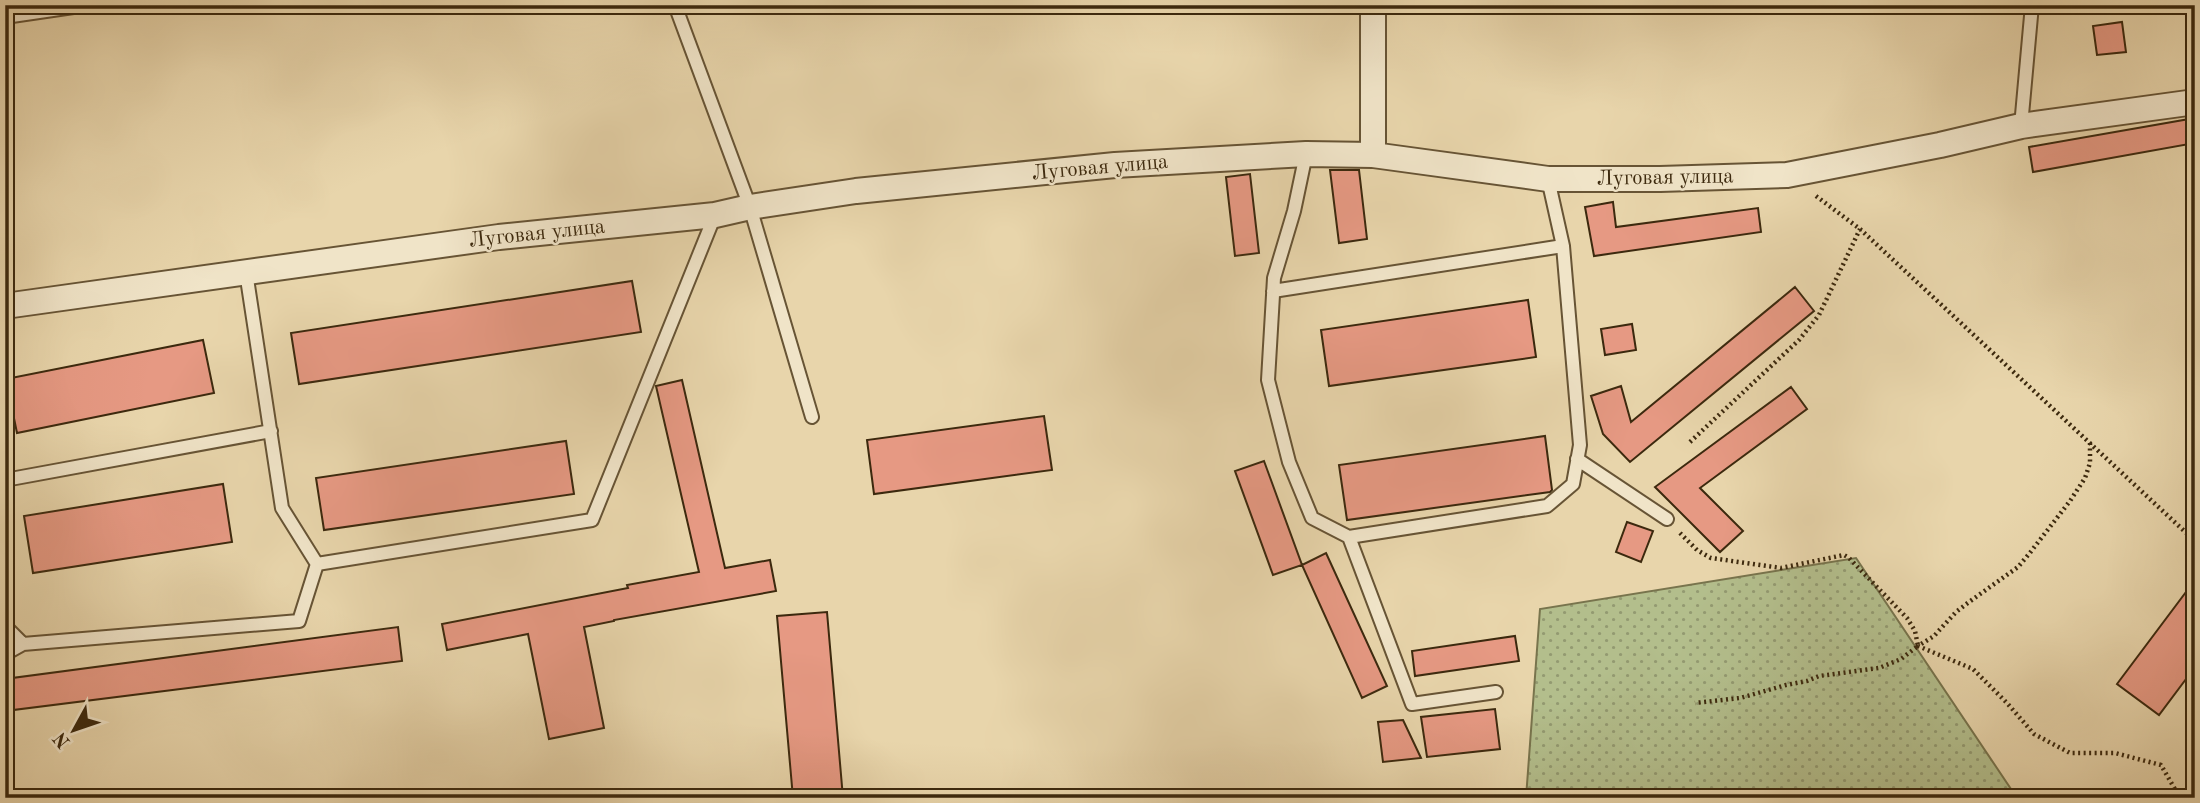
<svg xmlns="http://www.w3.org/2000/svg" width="2200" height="803" viewBox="0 0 2200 803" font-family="'Old Standard TT',serif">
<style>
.green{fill:url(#green-dots);stroke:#78744d;stroke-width:2}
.building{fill:#e69983;stroke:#3c290e;stroke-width:2}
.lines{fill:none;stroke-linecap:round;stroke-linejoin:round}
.lane-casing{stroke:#675435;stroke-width:16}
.street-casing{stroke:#675435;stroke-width:28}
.path{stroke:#3c290e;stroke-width:4.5;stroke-dasharray:2 3.5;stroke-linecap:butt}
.lane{stroke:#f0e4c8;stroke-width:12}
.street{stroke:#f0e4c8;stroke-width:24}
.labels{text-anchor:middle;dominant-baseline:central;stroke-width:5;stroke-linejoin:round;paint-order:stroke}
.street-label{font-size:21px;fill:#3c290e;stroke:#f0e4c8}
</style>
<defs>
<pattern id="green-dots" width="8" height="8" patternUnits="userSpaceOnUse" patternTransform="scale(1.75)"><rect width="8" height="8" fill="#b3be8c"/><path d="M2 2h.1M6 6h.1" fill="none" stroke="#939a71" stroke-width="1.8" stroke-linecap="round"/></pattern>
</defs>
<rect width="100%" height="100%" fill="#e8d5ab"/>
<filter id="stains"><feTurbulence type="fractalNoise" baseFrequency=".00286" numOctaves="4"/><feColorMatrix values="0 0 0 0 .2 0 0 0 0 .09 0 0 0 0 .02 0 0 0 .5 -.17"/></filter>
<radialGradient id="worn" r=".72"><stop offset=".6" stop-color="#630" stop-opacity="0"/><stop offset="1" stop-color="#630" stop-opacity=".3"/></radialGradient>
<path class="green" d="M 1856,558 L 2017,798 L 1526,798 L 1540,609 Z"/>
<path class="building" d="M 2122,22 L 2126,52 L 2097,55 L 2093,26 Z
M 2195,118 L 2195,143 L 2033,172 L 2029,147 Z
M 1330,170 L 1359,170 L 1367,239 L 1339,243 Z
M 1250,174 L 1259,253 L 1235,256 L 1226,177 Z
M 1613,202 L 1616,227 L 1758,208 L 1761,232 L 1594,256 L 1585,207 Z
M 632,281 L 641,332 L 299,384 L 291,333 Z
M 1795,287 L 1814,311 L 1630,462 L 1603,434 L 1591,396 L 1621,386 L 1631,422 Z
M 1528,300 L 1536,357 L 1329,386 L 1321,330 Z
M 1632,324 L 1636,350 L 1605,355 L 1601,329 Z
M 203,340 L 214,393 L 17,433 L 6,379 Z
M 682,380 L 725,568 L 770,560 L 776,591 L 614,620 L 614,621 L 584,627 L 604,728 L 549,739 L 528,634 L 447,650 L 442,624 L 628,588 L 627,585 L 699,572 L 656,386 Z
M 1791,387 L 1807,409 L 1700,488 L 1743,531 L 1720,552 L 1655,487 Z
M 1044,416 L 1052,470 L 874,494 L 867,440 Z
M 1545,436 L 1552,490 L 1550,492 L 1347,520 L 1339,465 Z
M 566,441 L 574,494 L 324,530 L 316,478 Z
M 1264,461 L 1302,565 L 1273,575 L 1235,471 Z
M 223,484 L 232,542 L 33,573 L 24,516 Z
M 1627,522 L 1653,531 L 1641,562 L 1616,552 Z
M 1326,553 L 1387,686 L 1362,698 L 1302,565 Z
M 2195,580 L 2195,667 L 2159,715 L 2117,684 Z
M 827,612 L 843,798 L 793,798 L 777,616 Z
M 398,627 L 402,661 L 5,711 L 5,679 Z
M 1515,636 L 1519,661 L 1415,676 L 1412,651 Z
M 1495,709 L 1500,749 L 1427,757 L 1421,717 Z
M 1403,720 L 1421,758 L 1383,762 L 1378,722 Z"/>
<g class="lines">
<defs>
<path id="lane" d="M 675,5 L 750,207 L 812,417
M 5,17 L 87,5
M 2021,126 L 2032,5
M 1306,154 L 1294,211 L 1274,278 L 1268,380 L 1289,462 L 1312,518 L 1349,537 L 1547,506 L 1573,484 L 1580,445 L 1563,246 L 1548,179
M 246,272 L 282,508 L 317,564 L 592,520 L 715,215
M 1273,291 L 1563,246
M 1577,459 L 1667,519
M 5,480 L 271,431
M 1349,537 L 1412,704 L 1496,692
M 5,626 L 23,644 L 299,621 L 317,564
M 5,654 L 23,644"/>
<path id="street" d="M 1373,5 L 1373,155
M 5,306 L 499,237 L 715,215 L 750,207 L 856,191 L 1115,165 L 1306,154 L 1373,155 L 1548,179 L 1660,179 L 1787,175 L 1940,145 L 2021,126 L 2195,102"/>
</defs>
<use href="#lane" class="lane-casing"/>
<use href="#street" class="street-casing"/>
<path class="path" d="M 1816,196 L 1860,229 L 2195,541
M 1690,442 L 1799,340 L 1819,315 L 1860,229
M 2090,443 L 2090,463 L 2085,478 L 2070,501 L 2029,554 L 2018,567 L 1969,602 L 1956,612 L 1934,636 L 1918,646 L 1973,669 L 2007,703 L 2034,734 L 2070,753 L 2115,753 L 2161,765 L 2180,798
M 1680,533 L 1697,550 L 1711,558 L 1781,568 L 1844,555 L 1849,558 L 1907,618 L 1915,631 L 1918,646 L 1901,659 L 1879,668 L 1819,676 L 1807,681 L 1786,685 L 1740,698 L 1695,703"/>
<use href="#lane" class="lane"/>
<use href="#street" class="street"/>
</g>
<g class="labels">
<g class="street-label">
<text transform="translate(1100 168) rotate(-5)">Луговая улица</text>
<text transform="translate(1665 178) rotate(-1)">Луговая улица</text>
<text transform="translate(537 234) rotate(-6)">Луговая улица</text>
</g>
</g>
<rect width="2200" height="803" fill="none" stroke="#e8d5ab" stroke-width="28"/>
<rect x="7" y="7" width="2186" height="789" fill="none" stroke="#3c290e" stroke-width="3.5"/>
<rect x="14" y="14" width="2172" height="775" fill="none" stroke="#3c290e" stroke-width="2"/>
<g transform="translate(74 730) rotate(230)" stroke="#f0e4c8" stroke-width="5" paint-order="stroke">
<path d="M0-5L12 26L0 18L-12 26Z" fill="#3c290e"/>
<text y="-10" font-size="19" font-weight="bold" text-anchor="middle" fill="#3c290e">N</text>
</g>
<rect width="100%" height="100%" filter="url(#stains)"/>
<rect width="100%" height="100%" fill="url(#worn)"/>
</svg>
